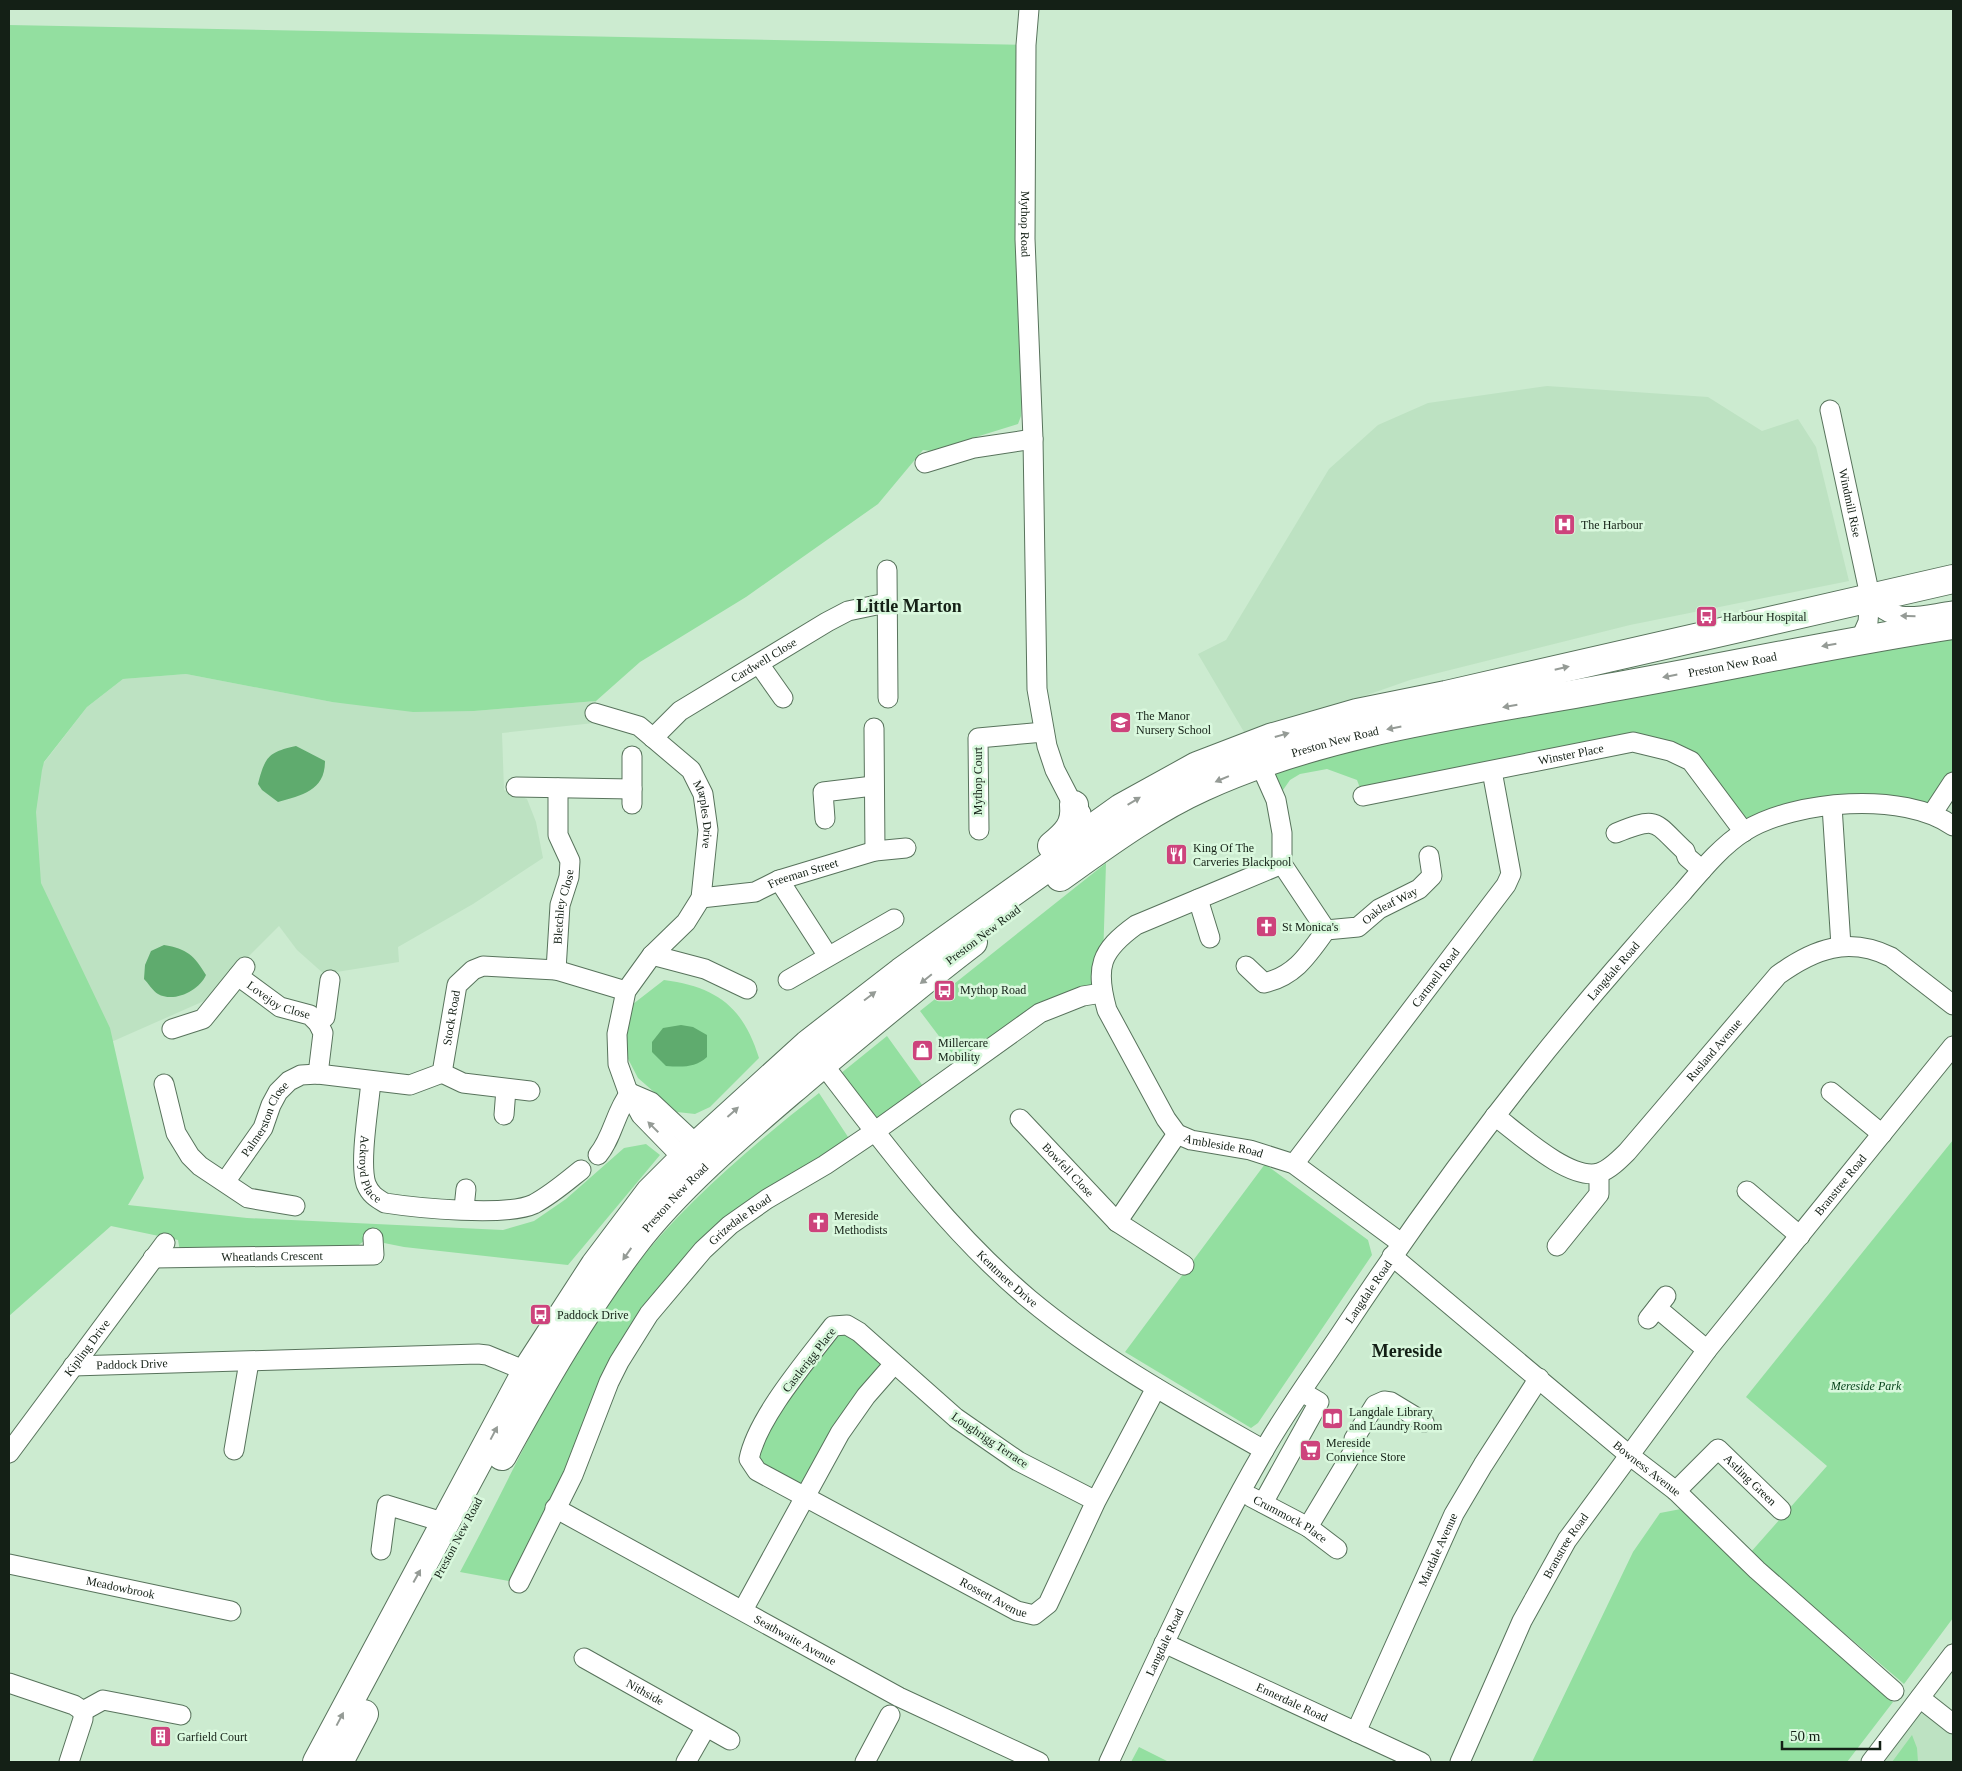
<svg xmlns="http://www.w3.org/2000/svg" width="1962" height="1771" viewBox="0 0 1962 1771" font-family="Georgia,serif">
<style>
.built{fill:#bde2c2}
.green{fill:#93dfa0}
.water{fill:#5fab6e}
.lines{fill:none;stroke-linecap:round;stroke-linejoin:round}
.minor-casing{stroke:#58735c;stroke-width:21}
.highway-casing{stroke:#58735c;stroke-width:30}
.minor{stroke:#fff;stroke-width:19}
.highway{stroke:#fff;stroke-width:28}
.oneway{fill:#959b96}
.labels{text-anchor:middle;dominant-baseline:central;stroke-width:5;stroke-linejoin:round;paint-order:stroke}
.street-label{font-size:12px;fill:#142016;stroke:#d9f8dd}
.poi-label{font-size:12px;fill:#142016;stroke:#d9f8dd;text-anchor:start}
.park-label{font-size:12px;font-style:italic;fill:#033f17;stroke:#d9f8dd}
.district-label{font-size:18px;font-weight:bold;fill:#142016;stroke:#d9f8dd}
</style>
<rect width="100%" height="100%" fill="#ccebd0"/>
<path class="built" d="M 1547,386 L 1708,397 L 1762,431 L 1798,419 L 1816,447 L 1849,581 L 1630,625 L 1410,680 L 1247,737 L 1198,654 L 1226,640 L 1329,469 L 1378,425 L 1428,403 Z
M 186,674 L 332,702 L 474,711 L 596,701 L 595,713 L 594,723 L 502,733 L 504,790 L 527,799 L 536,822 L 543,858 L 473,904 L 398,947 L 399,962 L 324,974 L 297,950 L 279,926 L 204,1001 L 109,1043 L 36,885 L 31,822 L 43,764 L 87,707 L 123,679 Z
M 1924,1702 L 1953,1724 L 1953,1762 L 1879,1762 Z"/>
<path class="green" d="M 9,25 L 1026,45 L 1021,416 L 1018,424 L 931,451 L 923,450 L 878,504 L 746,597 L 640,662 L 596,701 L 474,711 L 413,712 L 332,702 L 186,674 L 123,679 L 87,707 L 44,762 L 42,770 L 36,812 L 41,883 L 110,1028 L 144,1178 L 128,1205 L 247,1218 L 503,1230 L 534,1221 L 566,1199 L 624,1148 L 646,1144 L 660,1155 L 568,1265 L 404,1247 L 384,1243 L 380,1234 L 367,1234 L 364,1241 L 356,1247 L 180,1251 L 178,1240 L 111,1226 L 9,1316 Z
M 1953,625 L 1953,782 L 1932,814 L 1832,806 L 1744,832 L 1691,761 L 1633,742 L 1363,796 L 1357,780 L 1327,769 L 1300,774 L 1290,780 L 1276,800 L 1260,764 Z
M 1106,863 L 1102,993 L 1083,996 L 963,1068 L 920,1011 Z
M 664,980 C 716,987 743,1006 759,1058 L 710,1107 L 695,1114 L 677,1112 L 638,1078 L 625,1053 L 624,1032 L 633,1004 Z
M 887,1036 L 928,1093 L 881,1127 L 840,1074 Z
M 819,1093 L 854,1146 L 767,1199 L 649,1314 L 519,1583 L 460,1572 C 511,1478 553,1379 616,1291 C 672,1213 744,1152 819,1093 Z
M 1953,1140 L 1953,1618 L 1904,1684 L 1750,1553 L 1827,1466 L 1746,1397 Z
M 1265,1164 L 1368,1240 L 1372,1255 L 1258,1423 L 1251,1428 L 1125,1352 Z
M 833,1326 L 894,1364 L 806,1497 L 757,1471 L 752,1444 Z
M 1681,1509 L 1893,1702 L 1847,1762 L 1532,1762 L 1633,1552 L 1660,1513 Z
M 1912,1735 L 1917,1748 L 1918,1762 L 1892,1762 Z
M 1139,1747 L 1169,1762 L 1131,1762 Z"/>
<path class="water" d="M 296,746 L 325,761 C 325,791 302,795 278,802 L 262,790 L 258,784 C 265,757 268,752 296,746 Z
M 164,945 C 187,949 194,955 206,975 C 199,991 174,1003 158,994 C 153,991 148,983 144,979 L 145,965 L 151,951 Z
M 681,1025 L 693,1027 L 707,1035 L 707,1057 C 695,1068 682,1067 666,1066 L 652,1052 L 652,1042 L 663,1028 Z"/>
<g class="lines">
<defs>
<g id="minor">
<path id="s1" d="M 1029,9 L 1026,45 L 1025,239 L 1033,439 L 1037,689 L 1047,746 L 1055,770 L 1070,799 L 1081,813"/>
<path id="s2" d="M 1830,410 L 1870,596 L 1868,622 L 1860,640"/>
<path d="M 925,463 L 974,448 L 1033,439"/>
<path d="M 887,570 L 888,698"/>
<path d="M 1870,596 C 1893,627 1921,615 1953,611"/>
<path d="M 759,664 L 783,698"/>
<path id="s3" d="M 595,713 L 639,726 L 691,770 L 703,794 L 708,830 L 701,898 L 686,922 L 652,955 L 626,991 L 617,1034 L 618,1064 L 627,1089 L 641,1115 L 683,1158"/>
<path d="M 874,728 L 875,851"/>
<path id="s4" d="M 653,738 L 680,711 L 827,622 L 848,611 L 886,603"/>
<path d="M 632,756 L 632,804"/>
<path id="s5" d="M 1260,764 L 1276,800 L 1282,833 L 1282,864 L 1326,930 L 1358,927 L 1379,909 L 1419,889 L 1432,876 L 1429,856"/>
<path d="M 516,787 L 632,789"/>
<path id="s6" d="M 1363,796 L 1633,742 L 1670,751 L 1691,761 L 1744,832"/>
<path d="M 1832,806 L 1841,946"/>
<path d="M 1932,814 L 1953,782"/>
<path d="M 825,819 L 823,792 L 873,786"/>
<path d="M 979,830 L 978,738 L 1044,732"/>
<path d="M 1616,833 C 1659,816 1653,821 1685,851 L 1687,857 L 1702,870"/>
<path id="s7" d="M 1282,864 L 1136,925 C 1100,951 1095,967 1107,1010 L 1166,1119 L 1177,1134 L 1191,1140 L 1250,1150 L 1294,1164 L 1401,1243"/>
<path d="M 779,880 L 828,956"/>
<path id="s8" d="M 701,898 L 755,892 L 779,880 L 875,851 L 906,848"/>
<path d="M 1198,899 L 1210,938"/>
<path d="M 652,955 L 705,969 L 747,989"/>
<path d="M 1246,966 L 1264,983 C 1295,976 1308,955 1326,930"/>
<path id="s9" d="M 556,970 L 560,905 L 569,877 L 570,861 L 558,835 L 558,788"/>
<path id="s10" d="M 238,976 L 280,1007 L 310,1015 L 318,1023 L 323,1033 L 318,1074"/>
<path d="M 788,980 L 894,919"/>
<path d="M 318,1023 L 325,1017 L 330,980"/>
<path d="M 172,1029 L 203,1019 L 245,967"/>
<path id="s11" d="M 816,1055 C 882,1141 946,1229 1029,1299 C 1101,1359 1183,1404 1264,1450"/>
<path d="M 442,1073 L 463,1083 L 530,1091"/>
<path id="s12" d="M 371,1081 C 369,1106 359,1162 366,1184 C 370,1194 376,1198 385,1203 C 417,1208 507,1217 534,1204 C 551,1195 566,1182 581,1170"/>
<path d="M 164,1084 L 176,1133 L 190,1156 L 200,1166 L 248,1198 L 295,1206"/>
<path d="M 1831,1092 L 1882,1134"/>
<path d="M 630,1093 L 651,1102 L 697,1145"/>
<path d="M 504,1115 L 506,1089"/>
<path id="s13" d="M 1495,1116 C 1518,1133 1569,1181 1599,1173 C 1609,1170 1619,1160 1627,1152 L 1778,975 C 1814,949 1848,936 1891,957 L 1953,1005"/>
<path id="s14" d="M 1020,1119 L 1117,1222 L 1184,1265"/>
<path d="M 598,1155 C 613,1137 615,1112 630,1093"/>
<path id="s15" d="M 1294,1164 L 1506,885 L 1511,874 L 1492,771"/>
<path id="s16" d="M 225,1182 L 263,1128 L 271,1105 L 278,1092 L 289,1081 L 301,1075 L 318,1074 L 410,1085 L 442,1073 L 457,985 L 473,970 L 483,966 L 556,970 L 626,991"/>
<path d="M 1747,1191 L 1800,1236"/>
<path d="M 464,1208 L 466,1189"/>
<path d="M 1117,1222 L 1177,1134"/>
<path d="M 1557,1246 L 1599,1194 L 1599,1173"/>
<path id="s17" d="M 1392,1256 L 1629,1455 L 1676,1491 L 1757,1570 L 1894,1691"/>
<path id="s18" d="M 153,1258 L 374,1255 L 373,1238"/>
<path d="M 1657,1308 L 1707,1350"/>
<path d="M 1648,1319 L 1666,1296"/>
<path id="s19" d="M 73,1366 L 478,1354 L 487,1355 L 538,1376"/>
<path d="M 234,1450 L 249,1362"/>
<path id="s20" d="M 9,1453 L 165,1243"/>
<path id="s21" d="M 1676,1491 L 1718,1449 L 1781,1510"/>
<path id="s22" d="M 1251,1497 L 1308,1527 L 1337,1549"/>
<path id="s23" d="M 1096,1501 L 1018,1461 L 956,1418 L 859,1332 L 847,1325 L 833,1326 C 807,1360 757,1418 749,1459 L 757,1471 L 1017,1611 L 1034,1615 L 1048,1604 L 1096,1501 L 1156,1388"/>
<path d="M 1263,1503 L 1319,1402 L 1302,1392"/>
<path id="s24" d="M 555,1508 L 899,1697 L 1039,1762"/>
<path d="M 1308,1527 L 1353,1452 L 1354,1439 L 1375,1405 L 1384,1401 L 1391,1402 L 1424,1422"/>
<path d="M 381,1550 L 387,1505 L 446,1523"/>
<path id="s25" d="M 9,1564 L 231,1611"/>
<path id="s26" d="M 519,1583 L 573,1475 L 609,1382 L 619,1362 L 649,1314 L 703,1250 L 730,1225 L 767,1199 L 825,1165 L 874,1132 L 1040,1013 L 1083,996 L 1102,993"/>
<path d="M 743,1610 L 840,1433 L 866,1396 L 894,1364"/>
<path id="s27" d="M 1164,1643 L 1421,1762"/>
<path id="s28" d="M 584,1658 L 730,1740"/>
<path d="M 9,1683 L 74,1705 L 83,1711"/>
<path d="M 1920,1698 L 1953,1724"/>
<path d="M 83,1711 L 103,1700 L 181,1715"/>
<path id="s29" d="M 1356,1732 L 1454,1514 L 1483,1465 L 1539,1378"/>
<path d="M 69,1762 L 83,1719 L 83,1711"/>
<path d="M 686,1762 L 706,1727"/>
<path d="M 865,1762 L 890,1715"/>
<path id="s30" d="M 1109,1762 C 1157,1658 1205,1552 1263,1452 C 1286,1411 1315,1372 1341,1333 C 1425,1206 1515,1084 1615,969 C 1637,944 1659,918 1682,893 C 1701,871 1720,847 1745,831 C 1795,800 1904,791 1953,826"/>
<path id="s31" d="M 1460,1762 L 1522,1621 L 1567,1540 L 1707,1350 L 1953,1046"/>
<path d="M 1871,1762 L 1953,1654"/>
</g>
<g id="highway">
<path d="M 1052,846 C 1067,834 1076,825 1074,805"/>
<path id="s32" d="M 1060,877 C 1105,845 1152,810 1203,787 C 1333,728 1480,712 1619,686 C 1731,666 1841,642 1953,625"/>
<path id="s33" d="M 502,1456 C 542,1383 584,1310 634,1244 C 678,1186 745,1130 800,1083 C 857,1035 914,987 973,942"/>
<path d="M 317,1762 L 527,1370 L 595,1265 L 650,1192 L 697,1145 L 808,1044 L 901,972 L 1055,862 L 1093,828 L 1121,808 L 1197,766 L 1270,738 L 1357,713 L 1446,695 L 1953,579"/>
<path d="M 339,1762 L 364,1714"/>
</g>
</defs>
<use href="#minor" class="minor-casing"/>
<use href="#highway" class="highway-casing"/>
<use href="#minor" class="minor"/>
<use href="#highway" class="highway"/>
</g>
<defs><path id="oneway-solid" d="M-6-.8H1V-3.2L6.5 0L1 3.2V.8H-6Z" transform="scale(1.25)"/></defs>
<g class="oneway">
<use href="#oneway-solid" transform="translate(1908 616) rotate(-179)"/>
<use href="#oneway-solid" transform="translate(1829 645) rotate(170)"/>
<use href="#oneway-solid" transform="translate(1562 668) rotate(-13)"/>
<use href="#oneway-solid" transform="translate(1670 676) rotate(169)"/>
<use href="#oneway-solid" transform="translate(1510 706) rotate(170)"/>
<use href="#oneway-solid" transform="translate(1394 728) rotate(169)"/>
<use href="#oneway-solid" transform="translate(1282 735) rotate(-16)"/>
<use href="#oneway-solid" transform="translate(1222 779) rotate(157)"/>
<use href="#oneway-solid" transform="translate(1134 801) rotate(-31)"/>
<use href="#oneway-solid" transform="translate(926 979) rotate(141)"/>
<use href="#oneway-solid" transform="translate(870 996) rotate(-37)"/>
<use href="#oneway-solid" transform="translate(733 1112) rotate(-42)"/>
<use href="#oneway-solid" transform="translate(653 1127) rotate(-135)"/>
<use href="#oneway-solid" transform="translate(627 1254) rotate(125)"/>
<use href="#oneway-solid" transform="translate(494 1433) rotate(-62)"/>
<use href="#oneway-solid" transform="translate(417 1576) rotate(-61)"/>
<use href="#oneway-solid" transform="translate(340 1719) rotate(-62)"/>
</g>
<defs>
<symbol id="hospital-square" viewBox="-11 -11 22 22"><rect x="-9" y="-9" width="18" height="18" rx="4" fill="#cd437c" stroke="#d9f8dd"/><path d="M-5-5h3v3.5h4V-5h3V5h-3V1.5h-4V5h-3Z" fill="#fff"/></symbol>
<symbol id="bus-square" viewBox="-11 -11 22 22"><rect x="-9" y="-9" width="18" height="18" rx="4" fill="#cd437c" stroke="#d9f8dd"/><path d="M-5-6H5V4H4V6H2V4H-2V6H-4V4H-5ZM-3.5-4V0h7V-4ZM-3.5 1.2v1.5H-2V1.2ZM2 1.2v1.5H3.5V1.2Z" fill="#fff"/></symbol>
<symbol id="school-square" viewBox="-11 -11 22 22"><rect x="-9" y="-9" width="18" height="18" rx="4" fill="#cd437c" stroke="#d9f8dd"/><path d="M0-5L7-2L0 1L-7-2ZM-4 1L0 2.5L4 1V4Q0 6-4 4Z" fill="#fff"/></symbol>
<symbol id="restaurant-square" viewBox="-11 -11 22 22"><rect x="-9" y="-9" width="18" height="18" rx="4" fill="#cd437c" stroke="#d9f8dd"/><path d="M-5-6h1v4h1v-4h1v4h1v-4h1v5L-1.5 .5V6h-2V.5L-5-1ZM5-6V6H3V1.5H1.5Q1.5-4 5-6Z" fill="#fff"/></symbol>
<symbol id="church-square" viewBox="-11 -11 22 22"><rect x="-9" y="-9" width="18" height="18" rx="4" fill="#cd437c" stroke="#d9f8dd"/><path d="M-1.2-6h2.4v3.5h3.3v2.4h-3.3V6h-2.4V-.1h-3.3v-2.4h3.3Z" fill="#fff"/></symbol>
<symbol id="shop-square" viewBox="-11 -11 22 22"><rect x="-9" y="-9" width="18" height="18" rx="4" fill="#cd437c" stroke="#d9f8dd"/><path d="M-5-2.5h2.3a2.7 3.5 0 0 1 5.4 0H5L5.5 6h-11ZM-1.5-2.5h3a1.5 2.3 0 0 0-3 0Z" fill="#fff"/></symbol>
<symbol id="library-square" viewBox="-11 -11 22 22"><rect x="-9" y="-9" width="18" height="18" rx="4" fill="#cd437c" stroke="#d9f8dd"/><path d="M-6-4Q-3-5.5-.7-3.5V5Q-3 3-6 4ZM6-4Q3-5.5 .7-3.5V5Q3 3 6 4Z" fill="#fff"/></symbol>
<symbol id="supermarket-square" viewBox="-11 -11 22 22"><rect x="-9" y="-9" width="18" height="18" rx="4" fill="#cd437c" stroke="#d9f8dd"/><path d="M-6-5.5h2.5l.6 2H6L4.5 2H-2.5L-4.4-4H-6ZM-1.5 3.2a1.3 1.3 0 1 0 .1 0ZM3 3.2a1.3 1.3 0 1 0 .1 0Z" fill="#fff"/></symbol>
<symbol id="building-square" viewBox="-11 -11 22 22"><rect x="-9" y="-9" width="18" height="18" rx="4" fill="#cd437c" stroke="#d9f8dd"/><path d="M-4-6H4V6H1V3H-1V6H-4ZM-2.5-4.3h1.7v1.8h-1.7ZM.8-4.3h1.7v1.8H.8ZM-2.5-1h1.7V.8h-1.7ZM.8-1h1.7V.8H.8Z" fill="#fff"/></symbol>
</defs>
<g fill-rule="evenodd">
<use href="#hospital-square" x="1552" y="512" width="25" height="25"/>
<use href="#bus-square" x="1694" y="604" width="25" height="25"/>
<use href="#school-square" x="1108" y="710" width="25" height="25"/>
<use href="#restaurant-square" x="1164" y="842" width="25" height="25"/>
<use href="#church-square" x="1254" y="914" width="25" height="25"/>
<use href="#bus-square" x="932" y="978" width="25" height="25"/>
<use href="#shop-square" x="910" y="1038" width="25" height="25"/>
<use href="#church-square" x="806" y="1210" width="25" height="25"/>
<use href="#bus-square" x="528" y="1302" width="25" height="25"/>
<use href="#library-square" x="1320" y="1406" width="25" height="25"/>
<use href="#supermarket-square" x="1298" y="1438" width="25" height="25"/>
<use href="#building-square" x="148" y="1724" width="25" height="25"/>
</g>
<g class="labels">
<g class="street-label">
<text stroke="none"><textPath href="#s1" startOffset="215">Mythop Road</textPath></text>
<text stroke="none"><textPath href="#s2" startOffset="95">Windmill Rise</textPath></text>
<text stroke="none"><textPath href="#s4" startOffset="136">Cardwell Close</textPath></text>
<text stroke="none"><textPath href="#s32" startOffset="714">Preston New Road</textPath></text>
<text stroke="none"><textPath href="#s32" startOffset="309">Preston New Road</textPath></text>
<text stroke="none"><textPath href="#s6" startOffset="212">Winster Place</textPath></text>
<text transform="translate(978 781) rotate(-90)">Mythop Court</text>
<text stroke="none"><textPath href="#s3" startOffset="161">Marples Drive</textPath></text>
<text stroke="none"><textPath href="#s8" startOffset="106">Freeman Street</textPath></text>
<text stroke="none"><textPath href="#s5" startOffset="254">Oakleaf Way</textPath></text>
<text stroke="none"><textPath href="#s9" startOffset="64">Bletchley Close</textPath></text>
<text transform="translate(983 935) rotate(-37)">Preston New Road</text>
<text stroke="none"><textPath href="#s30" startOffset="942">Langdale Road</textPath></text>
<text stroke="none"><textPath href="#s15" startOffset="234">Cartmell Road</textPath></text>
<text stroke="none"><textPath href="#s10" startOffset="48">Lovejoy Close</textPath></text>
<text stroke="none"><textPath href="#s16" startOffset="334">Stock Road</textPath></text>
<text stroke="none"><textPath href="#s13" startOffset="291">Rusland Avenue</textPath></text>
<text stroke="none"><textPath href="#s16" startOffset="75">Palmerston Close</textPath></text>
<text stroke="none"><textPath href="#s7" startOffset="448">Ambleside Road</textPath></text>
<text stroke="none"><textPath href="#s12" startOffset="90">Ackroyd Place</textPath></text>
<text stroke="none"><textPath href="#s14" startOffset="70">Bowfell Close</textPath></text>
<text stroke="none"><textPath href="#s31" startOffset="695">Branstree Road</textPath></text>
<text stroke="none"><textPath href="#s33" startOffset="312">Preston New Road</textPath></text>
<text stroke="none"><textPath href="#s26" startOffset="431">Grizedale Road</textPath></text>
<text stroke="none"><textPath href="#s18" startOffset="119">Wheatlands Crescent</textPath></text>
<text stroke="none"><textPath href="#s11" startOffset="295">Kentmere Drive</textPath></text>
<text stroke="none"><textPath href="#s30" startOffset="538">Langdale Road</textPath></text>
<text stroke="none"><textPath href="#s20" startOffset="131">Kipling Drive</textPath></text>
<text transform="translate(809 1360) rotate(-52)">Castlerigg Place</text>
<text stroke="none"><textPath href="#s19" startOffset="59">Paddock Drive</textPath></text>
<text transform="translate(990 1440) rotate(34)">Loughrigg Terrace</text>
<text stroke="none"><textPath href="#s17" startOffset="332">Bowness Avenue</textPath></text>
<text stroke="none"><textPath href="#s21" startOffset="104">Astling Green</textPath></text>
<text stroke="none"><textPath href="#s22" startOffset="45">Crummock Place</textPath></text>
<text transform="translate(458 1538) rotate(-62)">Preston New Road</text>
<text stroke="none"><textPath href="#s31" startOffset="241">Branstree Road</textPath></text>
<text stroke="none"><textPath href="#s29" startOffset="200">Mardale Avenue</textPath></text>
<text stroke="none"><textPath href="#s25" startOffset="114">Meadowbrook</textPath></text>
<text stroke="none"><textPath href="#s23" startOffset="762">Rossett Avenue</textPath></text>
<text stroke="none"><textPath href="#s24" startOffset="274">Seathwaite Avenue</textPath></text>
<text stroke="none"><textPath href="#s30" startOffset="132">Langdale Road</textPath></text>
<text stroke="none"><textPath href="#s28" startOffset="70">Nithside</textPath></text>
<text stroke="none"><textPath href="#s27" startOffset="141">Ennerdale Road</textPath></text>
</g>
<g class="poi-label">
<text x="1581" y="525">The Harbour</text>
<text x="1723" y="617">Harbour Hospital</text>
<text x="1136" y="716">The Manor<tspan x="1136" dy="14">Nursery School</tspan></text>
<text x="1193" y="848">King Of The<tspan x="1193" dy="14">Carveries Blackpool</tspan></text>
<text x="1282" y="927">St Monica's</text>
<text x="960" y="990">Mythop Road</text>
<text x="938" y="1043">Millercare<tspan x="938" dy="14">Mobility</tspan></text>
<text x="834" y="1216">Mereside<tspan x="834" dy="14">Methodists</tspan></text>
<text x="557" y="1315">Paddock Drive</text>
<text x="1349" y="1412">Langdale Library<tspan x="1349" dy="14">and Laundry Room</tspan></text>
<text x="1326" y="1443">Mereside<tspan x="1326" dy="14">Convience Store</tspan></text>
<text x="177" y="1737">Garfield Court</text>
</g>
<g class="park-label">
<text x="1866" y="1386">Mereside Park</text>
</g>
<g class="district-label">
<text x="909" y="606">Little Marton</text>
<text x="1407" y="1351">Mereside</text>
</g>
</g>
<rect width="1962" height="1771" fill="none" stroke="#142016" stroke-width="20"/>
<path d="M1782 1741v8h98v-8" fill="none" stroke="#142016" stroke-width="2.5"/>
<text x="1790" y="1741" font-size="15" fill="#142016" stroke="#d9f8dd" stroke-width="4" paint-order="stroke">50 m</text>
</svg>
